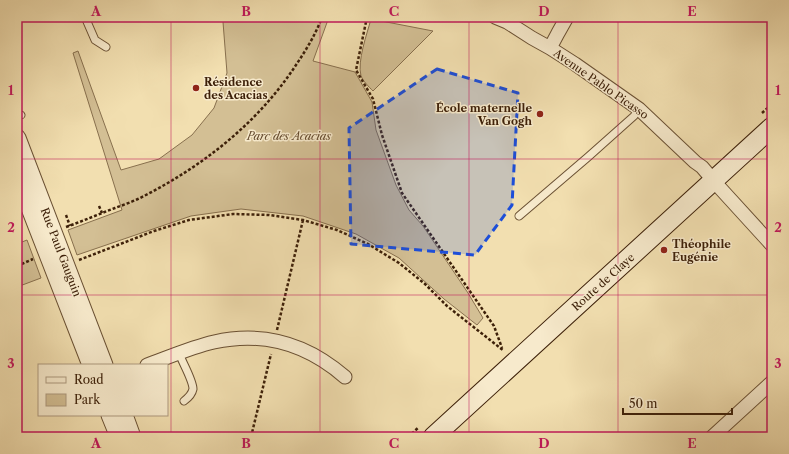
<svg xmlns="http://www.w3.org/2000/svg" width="789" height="454" viewBox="0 0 789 454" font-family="'Libre Caslon Text',serif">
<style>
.green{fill:#d3bf94;stroke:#88704e}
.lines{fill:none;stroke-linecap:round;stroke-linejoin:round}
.service-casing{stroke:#6a5033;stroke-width:9}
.minor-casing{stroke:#6a5033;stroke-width:15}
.tertiary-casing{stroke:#6a5033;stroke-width:19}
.secondary-casing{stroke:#3d2009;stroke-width:21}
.path{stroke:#3d2009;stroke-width:2.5;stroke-dasharray:3 2;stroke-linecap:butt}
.service{stroke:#f7eacc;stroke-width:7}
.minor{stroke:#f7eacc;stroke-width:13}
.tertiary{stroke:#f7eacc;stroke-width:17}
.secondary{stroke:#f7eacc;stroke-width:19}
.marked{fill:#1d4ed8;fill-opacity:0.2;stroke:#1d4ed8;stroke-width:3;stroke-dasharray:8 5;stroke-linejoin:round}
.grid{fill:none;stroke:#c2185b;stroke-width:1;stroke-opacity:0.55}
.poi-dot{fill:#8f2418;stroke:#f7eacc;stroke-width:1.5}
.labels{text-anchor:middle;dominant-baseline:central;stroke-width:3;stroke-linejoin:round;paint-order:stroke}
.poi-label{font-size:11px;font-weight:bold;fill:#3d2009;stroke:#f7eacc;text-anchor:start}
.street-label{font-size:11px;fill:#3d2009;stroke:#f7eacc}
.park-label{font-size:11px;font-style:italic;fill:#62482c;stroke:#f7eacc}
.neatline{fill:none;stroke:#c2185b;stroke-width:1.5}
.grid-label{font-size:13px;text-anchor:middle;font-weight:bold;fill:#c2185b}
</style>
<rect width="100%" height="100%" fill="#f2dfb0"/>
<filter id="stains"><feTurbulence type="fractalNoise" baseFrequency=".005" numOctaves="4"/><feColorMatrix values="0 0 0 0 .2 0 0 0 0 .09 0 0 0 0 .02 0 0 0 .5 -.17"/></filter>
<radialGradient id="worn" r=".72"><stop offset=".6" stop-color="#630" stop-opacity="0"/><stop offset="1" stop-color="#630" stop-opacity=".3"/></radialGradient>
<path class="green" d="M 221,17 L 329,17 L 313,61 L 355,72 L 372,102 L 376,130 L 396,185 L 409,210 L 423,226 L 468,293 L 483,318 L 477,325 L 444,299 L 399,258 L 356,234 L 303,216 L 241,209 L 191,216 L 77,255 L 68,230 L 122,210 L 73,53 L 78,51 L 121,170 L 159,159 L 192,135 L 214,108 L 227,73 L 223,22 Z
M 371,19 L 433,31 L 373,91 C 369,87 363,81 361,76 C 357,61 367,34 371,19 Z
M 27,240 L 41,278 L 17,287 L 17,244 Z"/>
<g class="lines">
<defs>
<path id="service" d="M 85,17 L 95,40 L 106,47
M 17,116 L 21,115
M 519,216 L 588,157 L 634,116 L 639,109
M 179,353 C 182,362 193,380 193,389 C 192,394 188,398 184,401"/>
<path id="minor" d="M 495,17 L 507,22 L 532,38 L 550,48 L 575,64 L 639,109 L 695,162 L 702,167 L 720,188 L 772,245
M 550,48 L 558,33 L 567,17
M 147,365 C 169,357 192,347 214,342 C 263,331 307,344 345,377
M 712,437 L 772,382"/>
<path id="tertiary" d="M 17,138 L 104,365
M 17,175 L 91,365
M 110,415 L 119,437
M 124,415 L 132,437"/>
<path id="secondary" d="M 433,437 L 772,127"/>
</defs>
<use href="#service" class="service-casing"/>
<use href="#minor" class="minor-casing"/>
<use href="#tertiary" class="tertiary-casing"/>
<use href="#secondary" class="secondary-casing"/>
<path class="path" d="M 367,17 L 356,70 L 373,99 L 382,135 L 402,193 L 494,326 L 502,348
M 762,113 L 772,104
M 99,206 L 102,213
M 66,215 L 70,226
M 66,227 C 83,221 99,214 115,208 C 123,205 132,202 140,198 C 202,167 258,123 296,65 C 306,50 316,34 322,17
M 79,260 L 154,231 L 189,220 L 233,214 L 269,215 L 303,220 L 337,230 L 368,244 L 399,263 L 425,284 L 447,306 L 504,351
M 17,266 L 33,259
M 277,330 L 303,220
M 251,437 L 271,354
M 408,437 L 419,427"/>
<use href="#service" class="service"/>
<use href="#minor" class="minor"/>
<use href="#tertiary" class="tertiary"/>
<use href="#secondary" class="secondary"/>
</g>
<path class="marked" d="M 437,69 L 518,93 L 512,205 L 475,255 L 351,244 L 349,128 Z"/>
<path class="grid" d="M 171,17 L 171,437M 320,17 L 320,437M 469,17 L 469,437M 618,17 L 618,437M 17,159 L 772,159M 17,295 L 772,295"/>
<g class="poi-dot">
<circle cx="196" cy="88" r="4"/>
<circle cx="540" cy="114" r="4"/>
<circle cx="664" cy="250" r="4"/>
</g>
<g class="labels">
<g class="poi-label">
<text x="204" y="82">Résidence<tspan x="204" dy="13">des Acacias</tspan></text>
<text x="532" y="108" text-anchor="end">École maternelle<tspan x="532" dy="13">Van Gogh</tspan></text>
<text x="672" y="244">Théophile<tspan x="672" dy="13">Eugénie</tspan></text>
</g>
<g class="street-label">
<text transform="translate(601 84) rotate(35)">Avenue Pablo Picasso</text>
<text transform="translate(61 252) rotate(69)">Rue Paul Gauguin</text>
<text transform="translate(603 282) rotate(-42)">Route de Claye</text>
</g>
<g class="park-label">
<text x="289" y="136">Parc des Acacias</text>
</g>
</g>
<rect width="789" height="454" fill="none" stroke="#f2dfb0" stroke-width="44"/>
<rect x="38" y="364" width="130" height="52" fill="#f7eacc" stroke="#ad997e"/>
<rect x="46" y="377" width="20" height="6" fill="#f7eacc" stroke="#ad997e"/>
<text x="74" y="384" font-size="12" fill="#3d2009">Road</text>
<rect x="46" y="394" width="20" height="12" fill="#d3bf94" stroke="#ad997e"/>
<text x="74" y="404" font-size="12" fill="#3d2009">Park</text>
<path d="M623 408v6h109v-6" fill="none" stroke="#3d2009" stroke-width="2"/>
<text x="629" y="408" font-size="12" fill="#3d2009" stroke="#f7eacc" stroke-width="3" paint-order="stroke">50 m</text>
<rect x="22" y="22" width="745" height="410" class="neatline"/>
<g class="grid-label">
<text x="96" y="16">A</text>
<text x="246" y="16">B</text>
<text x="394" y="16">C</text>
<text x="544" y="16">D</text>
<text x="692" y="16">E</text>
<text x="11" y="95">1</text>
<text x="778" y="95">1</text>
<text x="11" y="232">2</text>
<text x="778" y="232">2</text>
<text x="11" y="368">3</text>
<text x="778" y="368">3</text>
<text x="96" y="448">A</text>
<text x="246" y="448">B</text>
<text x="394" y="448">C</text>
<text x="544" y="448">D</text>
<text x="692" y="448">E</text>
</g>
<rect width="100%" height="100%" filter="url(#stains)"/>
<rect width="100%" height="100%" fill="url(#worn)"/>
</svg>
